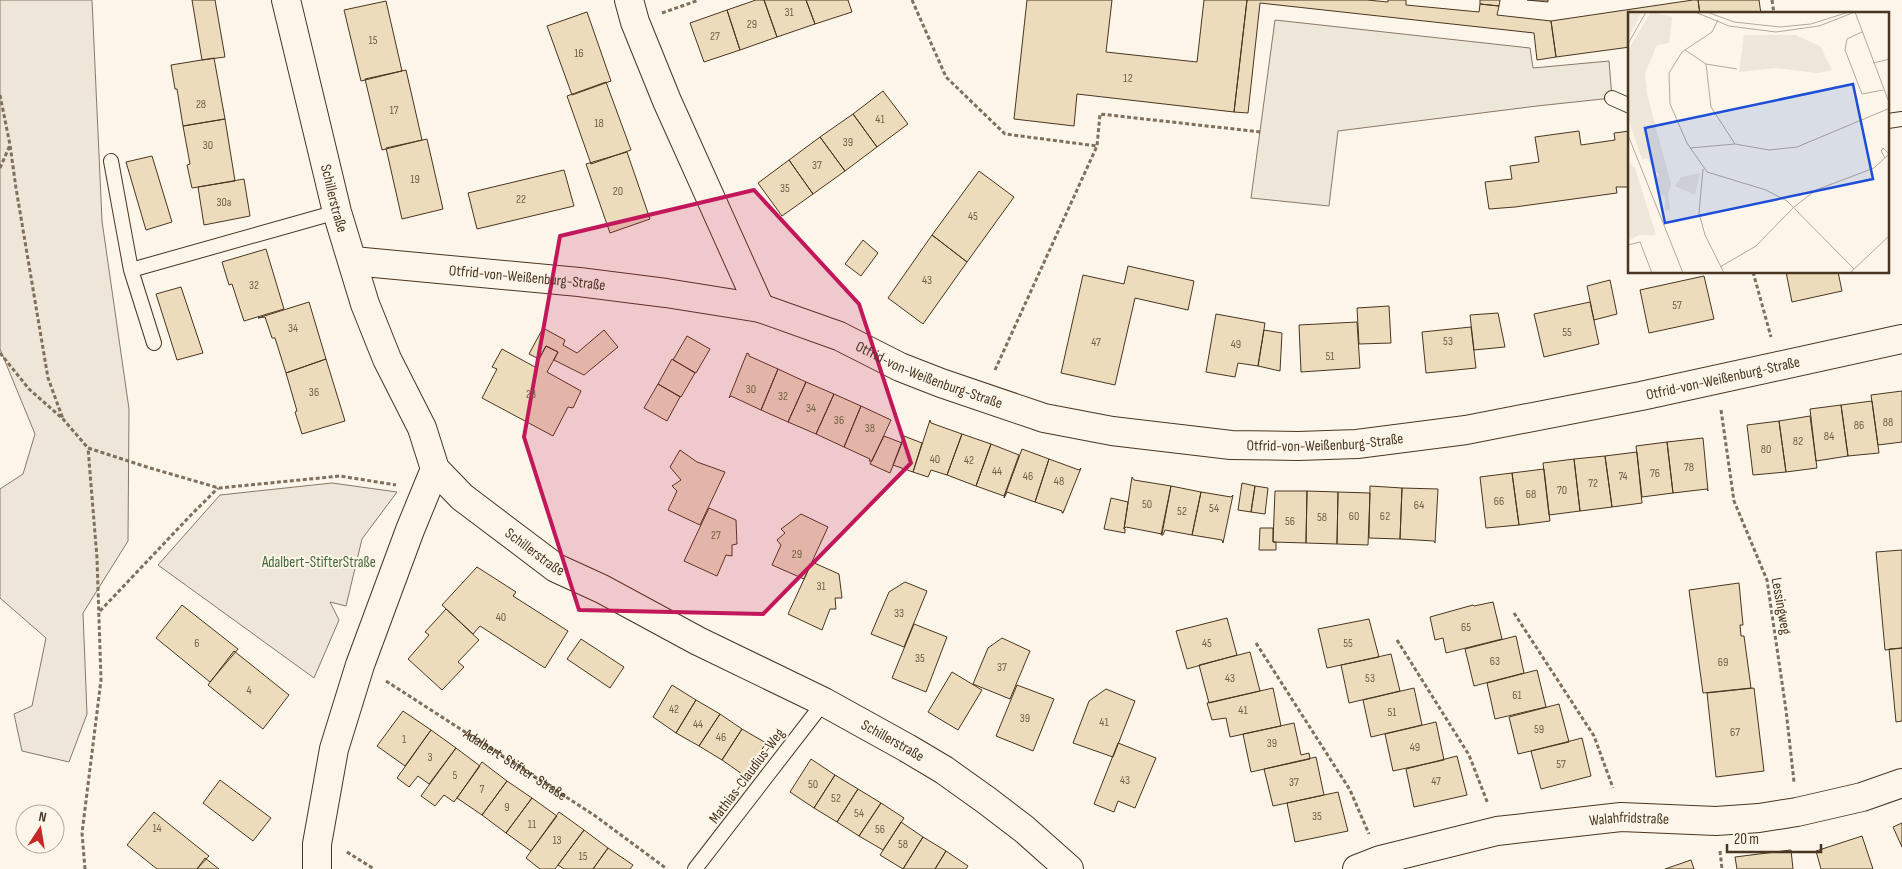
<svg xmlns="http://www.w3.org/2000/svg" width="1902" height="869" viewBox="0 0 1902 869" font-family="'Sofia Sans Condensed',sans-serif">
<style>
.green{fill:#ede6d9;stroke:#887966}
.parking{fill:#ede7d9;stroke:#887966}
.building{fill:#ecdcbc;stroke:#4a3520}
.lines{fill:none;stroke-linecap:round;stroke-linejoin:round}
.lane-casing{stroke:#4a3520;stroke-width:16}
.street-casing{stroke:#4a3520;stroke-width:30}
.path{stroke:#7f6f5c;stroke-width:3;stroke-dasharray:4 2.5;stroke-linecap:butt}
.lane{stroke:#fbf6e9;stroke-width:14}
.street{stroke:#fbf6e9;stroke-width:28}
.marked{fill:#c2185b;fill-opacity:0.2;stroke:#c2185b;stroke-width:4;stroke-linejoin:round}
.labels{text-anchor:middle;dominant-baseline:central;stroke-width:4;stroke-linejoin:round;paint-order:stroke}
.number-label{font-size:12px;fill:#725f47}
.street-label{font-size:15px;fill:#4a3520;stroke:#fbf6e9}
.park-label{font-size:15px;fill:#436837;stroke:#fbf6e9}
.inset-road{fill:none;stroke:#b4a999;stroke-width:1}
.view{fill:#1d4ed8;fill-opacity:0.15;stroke:#1d4ed8;stroke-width:2.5}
.inset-edge{fill:none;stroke:#4a3520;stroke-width:2.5}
</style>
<rect width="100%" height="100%" fill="#fbf6e9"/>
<path class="green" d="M 0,0 L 92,0 L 102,221 L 129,409 L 128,541 L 83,613 L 87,714 L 69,762 L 22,751 L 14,714 L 32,706 L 46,638 L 0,598 L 0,489 L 23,474 L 35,434 L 0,349 Z
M 332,483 L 397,492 L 362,539 L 346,606 L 330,602 L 339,620 L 314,678 L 158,565 L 220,495 Z"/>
<path class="parking" d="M 1275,20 L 1530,48 L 1533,68 L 1609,61 L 1612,98 L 1537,106 L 1338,131 L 1329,206 L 1251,198 Z"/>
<path class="building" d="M 192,0 L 215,0 L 225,57 L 202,60 Z
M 756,0 L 764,0 L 777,37 L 740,50 L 727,10 Z
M 764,0 L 806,0 L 815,24 L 777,37 Z
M 806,0 L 848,0 L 852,12 L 815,24 Z
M 1027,0 L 1112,0 L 1106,52 L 1197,62 L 1204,0 L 1247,0 L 1234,112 L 1077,94 L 1074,126 L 1014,119 Z
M 1247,0 L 1367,0 L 1388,2 L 1388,0 L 1406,0 L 1406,5 L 1479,12 L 1480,4 L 1499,6 L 1497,15 L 1551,21 L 1556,57 L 1537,60 L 1534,33 L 1260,3 L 1248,113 L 1234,112 Z
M 1480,0 L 1500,0 L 1499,6 L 1480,4 Z
M 1527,0 L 1548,0 L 1548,2 Z
M 1693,0 L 1698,0 L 1700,14 L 1630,14 L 1630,47 L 1556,57 L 1551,21 Z
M 1698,0 L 1759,0 L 1761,14 L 1700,14 Z
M 386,1 L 402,71 L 361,81 L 344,10 Z
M 727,10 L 740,50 L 704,62 L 690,23 Z
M 587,12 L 611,81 L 572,95 L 547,26 Z
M 214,58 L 225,119 L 183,126 L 177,89 L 175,89 L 171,65 Z
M 406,70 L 422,140 L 382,150 L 365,79 Z
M 606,82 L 631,150 L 591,164 L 567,96 Z
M 883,91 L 908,124 L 877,147 L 853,114 Z
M 853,114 L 877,147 L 845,171 L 820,137 Z
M 225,119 L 235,181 L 192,188 L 187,165 L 190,164 L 183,126 Z
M 1579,131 L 1581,145 L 1615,140 L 1614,133 L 1630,131 L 1630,187 L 1616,187 L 1617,193 L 1515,207 L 1489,209 L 1485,182 L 1512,179 L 1510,166 L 1539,162 L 1535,137 Z
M 820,137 L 845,171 L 813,194 L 789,160 Z
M 427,139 L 443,209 L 402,219 L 386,148 Z
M 627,152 L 650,219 L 610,233 L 586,164 Z
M 152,156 L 172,222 L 146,230 L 126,162 Z
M 789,160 L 813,194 L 782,216 L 758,183 Z
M 564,170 L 574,206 L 477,229 L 468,193 Z
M 979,171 L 1014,197 L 967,262 L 932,235 Z
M 244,179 L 250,216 L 204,225 L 198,187 Z
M 932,235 L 967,262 L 923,324 L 888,298 Z
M 863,240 L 878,253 L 861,276 L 845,264 Z
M 266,249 L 284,309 L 244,321 L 232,284 L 229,285 L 222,262 Z
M 1128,266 L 1194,281 L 1188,310 L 1135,298 L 1115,385 L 1061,373 L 1083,275 L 1124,284 Z
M 1786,272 L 1838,272 L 1842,291 L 1792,302 Z
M 1704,276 L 1714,319 L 1649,333 L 1640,290 Z
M 1610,280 L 1617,314 L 1594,320 L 1587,286 Z
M 181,287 L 203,353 L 177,360 L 156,294 Z
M 309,302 L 326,359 L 286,373 L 275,338 L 272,338 L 265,317 L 258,318 Z
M 1590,302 L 1599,344 L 1544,357 L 1534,314 Z
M 1389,306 L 1391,343 L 1359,344 L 1357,308 Z
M 1498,313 L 1505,347 L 1474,350 L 1470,315 Z
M 1216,314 L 1265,323 L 1258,366 L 1238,363 L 1235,377 L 1206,372 Z
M 1357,322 L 1360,368 L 1301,372 L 1299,325 Z
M 1471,327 L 1476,368 L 1426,373 L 1422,332 Z
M 543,328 L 565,340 L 563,345 L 577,353 L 604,330 L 618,347 L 584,375 L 554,360 L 558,352 L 546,346 L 539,359 L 529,354 Z
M 1264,330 L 1282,333 L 1280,371 L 1258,366 Z
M 687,336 L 710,349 L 696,373 L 673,360 Z
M 546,346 L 558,352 L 547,372 L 581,391 L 573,408 L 568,407 L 553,436 L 482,398 L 497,369 L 492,367 L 502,349 L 535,367 Z
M 747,353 L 749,354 L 749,356 L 778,369 L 761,410 L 731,396 L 729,398 Z
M 326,359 L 345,421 L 302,434 L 295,412 L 297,411 L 286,373 Z
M 672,359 L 695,373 L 681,397 L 658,384 Z
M 778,369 L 806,382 L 788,422 L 761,410 Z
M 806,382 L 834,394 L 816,434 L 788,422 Z
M 658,384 L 680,397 L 667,421 L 644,408 Z
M 1902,391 L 1902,442 L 1878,445 L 1871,395 Z
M 834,394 L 861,406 L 844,447 L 816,434 Z
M 1872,401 L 1879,453 L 1848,456 L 1841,405 Z
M 1841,405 L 1848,456 L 1816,461 L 1810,409 Z
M 861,406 L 891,420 L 872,461 L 869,461 L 870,459 L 844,447 Z
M 1810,416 L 1817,468 L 1786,472 L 1779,421 Z
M 930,420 L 931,423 L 962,434 L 947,475 L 931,470 L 928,477 L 913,472 Z
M 1779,421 L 1786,472 L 1753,475 L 1747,425 Z
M 962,434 L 991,444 L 976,486 L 947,475 Z
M 884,436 L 902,443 L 890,473 L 870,464 Z
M 904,436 L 922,443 L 913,472 L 893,465 Z
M 1703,438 L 1708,491 L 1707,489 L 1673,493 L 1667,442 Z
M 1667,442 L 1673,493 L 1642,497 L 1636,446 Z
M 991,444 L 1019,455 L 1004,496 L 976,486 Z
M 1022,449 L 1049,459 L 1035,502 L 1007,492 L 1004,498 Z
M 680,450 L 697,462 L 725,472 L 700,525 L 668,510 L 677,491 L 672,486 L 681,480 L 670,467 Z
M 1637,452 L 1642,503 L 1612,507 L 1605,456 Z
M 1605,456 L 1612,507 L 1580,511 L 1574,459 Z
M 1049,459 L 1079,470 L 1081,468 L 1063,513 L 1062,513 L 1062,511 L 1035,502 Z
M 1574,459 L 1580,511 L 1549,515 L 1543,463 Z
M 1544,469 L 1550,521 L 1519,525 L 1512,473 Z
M 1512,473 L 1519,525 L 1486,528 L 1480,477 Z
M 1132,477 L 1134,480 L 1171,486 L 1162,534 L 1126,527 L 1124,529 Z
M 1242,483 L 1255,486 L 1251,512 L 1238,510 Z
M 1171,486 L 1201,492 L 1192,535 L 1165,530 L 1163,535 L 1161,535 Z
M 1255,486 L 1268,488 L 1265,514 L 1251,512 Z
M 1370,486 L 1402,488 L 1400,539 L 1369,538 Z
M 1402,488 L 1438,489 L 1435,543 L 1434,541 L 1400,539 Z
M 1275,491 L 1307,491 L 1306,543 L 1273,542 Z
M 1307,491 L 1338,492 L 1337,544 L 1306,543 Z
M 1201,492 L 1231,497 L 1233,495 L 1223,543 L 1222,540 L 1192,535 Z
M 1338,492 L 1370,493 L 1368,545 L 1337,544 Z
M 1111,498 L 1128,502 L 1124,529 L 1125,529 L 1125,533 L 1104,529 Z
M 709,508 L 736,520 L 737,544 L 732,545 L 732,556 L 726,555 L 717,576 L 684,561 Z
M 801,514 L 828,527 L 804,579 L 772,565 L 781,545 L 777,540 L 785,533 L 781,529 Z
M 1260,528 L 1273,528 L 1273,542 L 1276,542 L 1276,550 L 1259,550 Z
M 1902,550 L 1902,648 L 1885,650 L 1876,552 Z
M 812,562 L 839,574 L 842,598 L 835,598 L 836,609 L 830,609 L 822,630 L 788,614 Z
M 477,567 L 516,592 L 513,596 L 568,631 L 545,668 L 480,626 L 473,634 L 442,605 Z
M 905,582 L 927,591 L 904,647 L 871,634 L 889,592 Z
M 1739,583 L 1743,625 L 1740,625 L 1741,636 L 1744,636 L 1751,688 L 1703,693 L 1689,590 Z
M 1493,602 L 1502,639 L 1446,653 L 1443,638 L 1435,640 L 1430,617 L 1473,605 L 1474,606 Z
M 182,605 L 238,649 L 210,682 L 156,638 Z
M 446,609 L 479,640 L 458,662 L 464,667 L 442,690 L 408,659 L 429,635 L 425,632 Z
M 1227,618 L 1237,655 L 1187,669 L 1176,631 Z
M 1369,619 L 1379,657 L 1327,668 L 1318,629 Z
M 914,624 L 947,637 L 926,692 L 892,678 Z
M 1516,636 L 1524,673 L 1474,686 L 1465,649 Z
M 1002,638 L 1030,651 L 1010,699 L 973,684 L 988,648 Z
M 581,639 L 624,667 L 610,688 L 567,659 Z
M 1902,648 L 1902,721 L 1896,722 L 1889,649 Z
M 234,651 L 289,695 L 263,729 L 208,685 Z
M 1250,652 L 1260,691 L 1209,703 L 1199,665 Z
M 1391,654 L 1400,691 L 1349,703 L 1341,665 Z
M 1537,670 L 1546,707 L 1495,719 L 1487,683 Z
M 952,672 L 982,690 L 958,730 L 928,712 Z
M 672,685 L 696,700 L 676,733 L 653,717 Z
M 1017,685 L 1054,699 L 1033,751 L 996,736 Z
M 1273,688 L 1281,726 L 1230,737 L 1226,718 L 1212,720 L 1207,703 Z
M 1414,688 L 1422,725 L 1371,737 L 1363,700 Z
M 1754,688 L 1764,771 L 1716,777 L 1707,693 Z
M 1106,689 L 1135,701 L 1113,757 L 1073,743 L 1089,701 Z
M 696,700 L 720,714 L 699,746 L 676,733 Z
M 1559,704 L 1569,742 L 1518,754 L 1509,717 Z
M 403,711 L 431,730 L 405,766 L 377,746 Z
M 720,714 L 742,729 L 722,760 L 699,746 Z
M 1436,722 L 1444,760 L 1393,771 L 1385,734 Z
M 1294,723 L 1301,755 L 1309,753 L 1310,759 L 1251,772 L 1243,734 Z
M 742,729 L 766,743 L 745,776 L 722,760 Z
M 431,730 L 456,748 L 429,784 L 418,776 L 409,787 L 397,778 Z
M 1582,738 L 1591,776 L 1541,789 L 1531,751 Z
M 1118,743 L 1156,758 L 1135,808 L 1118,801 L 1114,812 L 1094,804 Z
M 456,748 L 480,766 L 454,802 L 444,795 L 435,806 L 421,796 Z
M 1457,756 L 1467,795 L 1414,807 L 1406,769 Z
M 1316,757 L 1324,795 L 1273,806 L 1264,769 Z
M 811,759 L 835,775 L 814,808 L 790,792 Z
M 482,762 L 507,781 L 482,815 L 457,798 Z
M 835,775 L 858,789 L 837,822 L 814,808 Z
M 220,780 L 271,818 L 253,841 L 203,803 Z
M 507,781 L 532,798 L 506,833 L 482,815 Z
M 858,789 L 881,803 L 859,836 L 837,822 Z
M 1338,792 L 1348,831 L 1295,842 L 1287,803 Z
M 532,798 L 557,816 L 531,851 L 506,833 Z
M 881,803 L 904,818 L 883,850 L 859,836 Z
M 154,812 L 209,856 L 197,869 L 157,869 L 127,845 Z
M 559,812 L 584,830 L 555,869 L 540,869 L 526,858 Z
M 901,822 L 923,837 L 903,869 L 880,855 Z
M 1902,823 L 1902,847 L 1893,827 Z
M 584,830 L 608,848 L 593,869 L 564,869 L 558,865 Z
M 1862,836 L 1873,869 L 1821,869 L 1816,851 Z
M 923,837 L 946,851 L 935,869 L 903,869 Z
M 608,848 L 633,865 L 630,869 L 593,869 Z
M 1791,850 L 1793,869 L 1737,869 L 1735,857 Z
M 946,851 L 968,866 L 966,869 L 935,869 Z
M 205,858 L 219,869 L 197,869 Z
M 1691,860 L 1694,869 L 1665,869 Z"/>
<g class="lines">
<defs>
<path id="lane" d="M 1612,98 L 1630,106
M 1888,121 L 1902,119
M 111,161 L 131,270 L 154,343
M 131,270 L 337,212
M 695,869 L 824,702"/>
<g id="street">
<path id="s2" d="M 286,0 L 337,212 L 365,304 L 387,359 L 422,428 L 435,469 L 462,497 L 556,568 L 602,589 L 698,641 L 824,702 L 907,748 L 944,770 L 986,800 L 1024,829 L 1069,869"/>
<path d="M 629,0 L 635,22 L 667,101 L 760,308"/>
<path id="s3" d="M 353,261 L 579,282 L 666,293 L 760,308 L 839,336 L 900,367 L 941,383 L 1044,418 L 1112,431 L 1231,445 L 1298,446 L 1357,444 L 1466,430 L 1641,396 L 1902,339"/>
<path d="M 317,869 L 317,844 L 334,749 L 360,665 L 410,530 L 435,469"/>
<path id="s4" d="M 1357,869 L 1380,860 L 1497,831 L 1621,817 L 1716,821 L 1759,818 L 1797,812 L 1862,797 L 1902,783"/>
</g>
</defs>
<use href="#lane" class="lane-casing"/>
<use href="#street" class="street-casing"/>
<g class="path">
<path d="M 912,0 L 946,77 L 1005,134 L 1097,146"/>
<path d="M 1772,0 L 1774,14"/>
<path d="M 662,13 L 699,0"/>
<path d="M 0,95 L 10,145 L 16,188 L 48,378 L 63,419"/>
<path d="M 0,168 L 10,145"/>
<path d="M 1753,272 L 1771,337"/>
<path d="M 0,353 L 29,389 L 63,419 L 88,448 L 150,468 L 219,488 L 340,476 L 396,485"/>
<path d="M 995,370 L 1097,146 L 1100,114 L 1261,132"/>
<path d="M 1721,410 L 1734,501 L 1767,580 L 1786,710 L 1794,782"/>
<path d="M 100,611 L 190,516 L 218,488"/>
<path d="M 1514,613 L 1594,736 L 1613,788"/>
<path d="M 1397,640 L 1469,755 L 1488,804"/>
<path d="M 1256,643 L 1350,790 L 1369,834"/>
<path id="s1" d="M 386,681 L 594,815 L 667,869"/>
<path d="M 1720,851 L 1722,869"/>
<path d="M 347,852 L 374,869"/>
<path d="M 85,869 L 82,833 L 101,680 L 97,558 L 88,448"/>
</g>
<use href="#lane" class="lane"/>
<use href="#street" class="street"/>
</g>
<path class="marked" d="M 754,190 L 859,304 L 911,463 L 763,614 L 579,610 L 524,437 L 560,236 Z"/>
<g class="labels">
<g class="number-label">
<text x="789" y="12">31</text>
<text x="752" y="24">29</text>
<text x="715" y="36">27</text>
<text x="373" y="40">15</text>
<text x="579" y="53">16</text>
<text x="1128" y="78">12</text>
<text x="201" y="104">28</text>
<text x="394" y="110">17</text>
<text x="880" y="119">41</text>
<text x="599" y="123">18</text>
<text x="848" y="142">39</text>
<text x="208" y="145">30</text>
<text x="817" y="165">37</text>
<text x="415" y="179">19</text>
<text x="785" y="188">35</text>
<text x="618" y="191">20</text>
<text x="521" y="199">22</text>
<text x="224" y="202">30a</text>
<text x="973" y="216">45</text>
<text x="927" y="280">43</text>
<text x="254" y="285">32</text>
<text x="1677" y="305">57</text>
<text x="293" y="328">34</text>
<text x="1567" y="332">55</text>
<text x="1448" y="341">53</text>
<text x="1096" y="342">47</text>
<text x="1236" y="344">49</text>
<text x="1330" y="356">51</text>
<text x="751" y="389">30</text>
<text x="314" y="392">36</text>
<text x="531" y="394">28</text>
<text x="783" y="396">32</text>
<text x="811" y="408">34</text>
<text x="839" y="420">36</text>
<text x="1888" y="422">88</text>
<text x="1859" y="425">86</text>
<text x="870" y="428">38</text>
<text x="1829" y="436">84</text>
<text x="1798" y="441">82</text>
<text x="1766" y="449">80</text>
<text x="935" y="459">40</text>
<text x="969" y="460">42</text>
<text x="1689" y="467">78</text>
<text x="997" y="471">44</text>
<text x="1655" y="473">76</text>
<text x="1028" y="476">46</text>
<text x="1623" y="476">74</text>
<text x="1059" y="481">48</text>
<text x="1593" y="483">72</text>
<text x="1562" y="490">70</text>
<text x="1531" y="494">68</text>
<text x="1499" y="501">66</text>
<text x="1147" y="504">50</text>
<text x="1419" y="505">64</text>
<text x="1214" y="508">54</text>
<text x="1182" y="511">52</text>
<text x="1354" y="516">60</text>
<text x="1385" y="516">62</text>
<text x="1322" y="517">58</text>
<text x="1290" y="521">56</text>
<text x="716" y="535">27</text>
<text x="797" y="554">29</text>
<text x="821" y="586">31</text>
<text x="899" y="613">33</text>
<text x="501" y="617">40</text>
<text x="1466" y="627">65</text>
<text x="197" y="643">6</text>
<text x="1207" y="643">45</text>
<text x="1348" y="643">55</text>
<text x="920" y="658">35</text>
<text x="1495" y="661">63</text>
<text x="1723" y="662">69</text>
<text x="1002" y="667">37</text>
<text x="1230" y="678">43</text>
<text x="1370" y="678">53</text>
<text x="249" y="690">4</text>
<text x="1517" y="695">61</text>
<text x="674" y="709">42</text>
<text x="1243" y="710">41</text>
<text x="1392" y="712">51</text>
<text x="1025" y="718">39</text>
<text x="1104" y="722">41</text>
<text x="698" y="724">44</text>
<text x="1539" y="729">59</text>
<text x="1735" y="732">67</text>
<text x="721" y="737">46</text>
<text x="404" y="739">1</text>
<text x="1272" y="743">39</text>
<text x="1415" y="747">49</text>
<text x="430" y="757">3</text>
<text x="1561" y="764">57</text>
<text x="455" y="775">5</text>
<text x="1125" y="780">43</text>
<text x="1436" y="781">47</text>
<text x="1294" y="782">37</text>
<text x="813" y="784">50</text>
<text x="482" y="789">7</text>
<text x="836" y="798">52</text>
<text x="507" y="807">9</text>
<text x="859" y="813">54</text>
<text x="1317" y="816">35</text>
<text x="532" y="824">11</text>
<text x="157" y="828">14</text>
<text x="880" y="829">56</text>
<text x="557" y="840">13</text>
<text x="903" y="844">58</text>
<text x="583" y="856">15</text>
</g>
<g class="street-label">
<text stroke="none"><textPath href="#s2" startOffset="204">Schillerstraße</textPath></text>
<text stroke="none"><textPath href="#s3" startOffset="175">Otfrid-von-Weißenburg-Straße</textPath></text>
<text stroke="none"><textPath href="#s3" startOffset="592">Otfrid-von-Weißenburg-Straße</textPath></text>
<text stroke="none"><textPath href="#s3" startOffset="1402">Otfrid-von-Weißenburg-Straße</textPath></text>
<text stroke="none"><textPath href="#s3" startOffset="998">Otfrid-von-Weißenburg-Straße</textPath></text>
<text stroke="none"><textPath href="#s2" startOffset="624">Schillerstraße</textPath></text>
<text transform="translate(1781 606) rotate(80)">Lessingweg</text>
<text stroke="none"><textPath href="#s2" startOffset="1029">Schillerstraße</textPath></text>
<text stroke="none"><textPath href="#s1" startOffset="154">Adalbert-Stifter-Straße</textPath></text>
<text transform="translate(747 776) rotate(-53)">Mathias-Claudius-Weg</text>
<text stroke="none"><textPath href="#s4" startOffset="278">Walahfridstraße</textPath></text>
</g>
<g class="park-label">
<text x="319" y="562">Adalbert-StifterStraße</text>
</g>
</g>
<g transform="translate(1628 12)">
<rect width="261" height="261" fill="#fbf6e9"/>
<path d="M 0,0 L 14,0 L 0,26 ZM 23,0 L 44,5 L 41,31 L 29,33 L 17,61 L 19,82 L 43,172 L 40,181 L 42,198 L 37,198 L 37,185 L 30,181 L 27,171 L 31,163 L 18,146 L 14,148 L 0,105 L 0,38 ZM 116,23 L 167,23 L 192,34 L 204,58 L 190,61 L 147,56 L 111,60 ZM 0,149 L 7,156 L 28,223 L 11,223 L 0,229 ZM 72,161 L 67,183 L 47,174 L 53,165 Z" fill="#ede6d9"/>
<path class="inset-road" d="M 67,0 L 101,14 L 148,20 L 191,14 L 227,0M 79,0 L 106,10 L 152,15 L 183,12 L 221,0M 227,0 L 262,93M 90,8 L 84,20 L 54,40 L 41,61 L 42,92 L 59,131 L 79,160 L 138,178 L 159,189 L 226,257M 234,20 L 219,27 L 217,38 L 234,82 L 255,78M 0,32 L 18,0M 57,38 L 78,52 L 109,57M 245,51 L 262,47M 78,52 L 83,95 L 107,132M 0,123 L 55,261M 62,136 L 107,132 L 141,138 L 169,135 L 262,96M 75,157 L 71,201 L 77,223 L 96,261M 0,233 L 12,230 L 24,261M 92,255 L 128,234 L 166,195 L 188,178 L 246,156 L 261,142 L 255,136 L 253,139 L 257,146M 222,261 L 262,223"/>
<path class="view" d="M 225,72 L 245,167 L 37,211 L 17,116 Z"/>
<rect width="261" height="261" class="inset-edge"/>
</g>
<g transform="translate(40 829) rotate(12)"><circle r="24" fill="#fbf6e9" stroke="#b4a999"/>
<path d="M0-4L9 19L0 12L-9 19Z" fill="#c62828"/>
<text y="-8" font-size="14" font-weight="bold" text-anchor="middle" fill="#4a3520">N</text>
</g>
<path d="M1727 844v8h94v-8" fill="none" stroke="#4a3520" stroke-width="2.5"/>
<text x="1734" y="844" font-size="15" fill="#4a3520" stroke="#fbf6e9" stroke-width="4" paint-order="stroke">20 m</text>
</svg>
